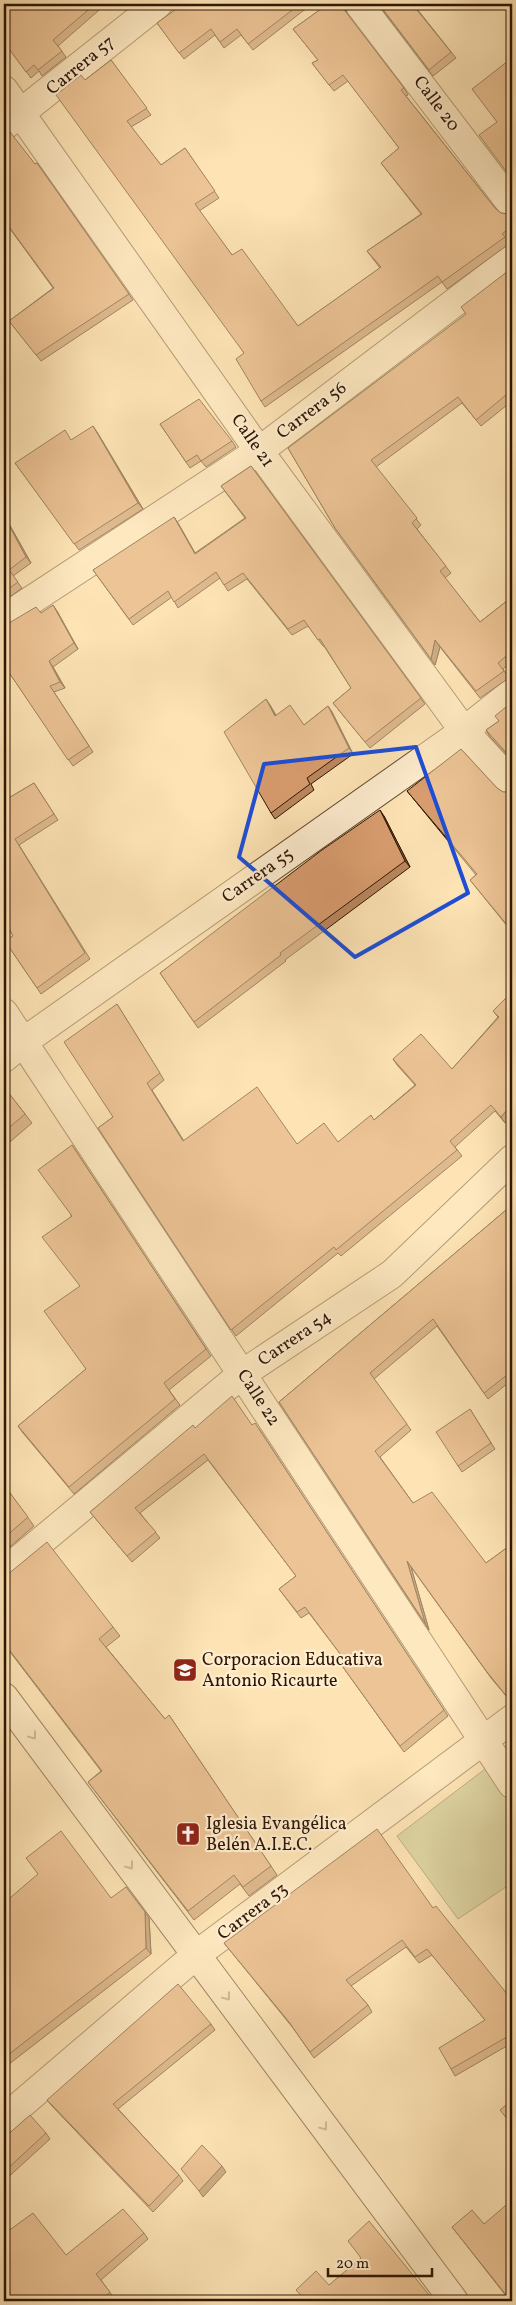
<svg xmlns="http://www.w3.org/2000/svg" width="516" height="2305" viewBox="0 0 516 2305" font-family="Vollkorn,serif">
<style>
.green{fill:#bac591;stroke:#746d4a}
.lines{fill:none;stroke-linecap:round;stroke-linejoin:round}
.minor-casing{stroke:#62492f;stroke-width:30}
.tertiary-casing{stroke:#62492f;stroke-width:30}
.secondary-casing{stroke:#2e1502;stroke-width:30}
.minor{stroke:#feedcf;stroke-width:28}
.tertiary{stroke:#feedcf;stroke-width:28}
.secondary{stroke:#feedcf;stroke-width:28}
.wall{fill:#bb875f;stroke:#2e1502}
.shaded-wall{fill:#986e4e;stroke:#2e1502}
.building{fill:#d99d6f;stroke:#2e1502}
.oneway{stroke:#a08c73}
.marked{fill:none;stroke:#1d4ed8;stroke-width:4;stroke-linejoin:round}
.labels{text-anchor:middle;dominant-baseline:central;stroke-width:4.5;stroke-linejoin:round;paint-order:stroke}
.street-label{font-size:18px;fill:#2e1502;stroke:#feedcf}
.poi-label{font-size:18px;fill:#2e1502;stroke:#feedcf;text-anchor:start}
</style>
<rect width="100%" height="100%" fill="#fee4b5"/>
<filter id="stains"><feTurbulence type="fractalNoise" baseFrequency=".004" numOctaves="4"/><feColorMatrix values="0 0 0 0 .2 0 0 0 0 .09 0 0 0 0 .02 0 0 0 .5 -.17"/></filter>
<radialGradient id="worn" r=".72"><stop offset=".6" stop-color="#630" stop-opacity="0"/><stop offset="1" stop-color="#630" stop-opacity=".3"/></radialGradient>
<path class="green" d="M 497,1760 L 512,1789 L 512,1883 L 458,1919 L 397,1836 Z"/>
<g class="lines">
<defs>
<path id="minor" d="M 359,4 L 512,205
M 4,126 L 158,4
M 4,618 L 259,451 L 512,259
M 4,1013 L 512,1784
M 4,1058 L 23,1042 L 464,731 L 512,693
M 4,1572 L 242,1374 L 392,1274 L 512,1159
M 4,2119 L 196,1955 L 512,1719"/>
<path id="tertiary" d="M 4,90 L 259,451 L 464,731 L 512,783"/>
<path id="secondary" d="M 4,1697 L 454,2301"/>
</defs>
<use href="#minor" class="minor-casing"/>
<use href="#tertiary" class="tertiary-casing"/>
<use href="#secondary" class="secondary-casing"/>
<use href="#minor" class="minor"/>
<use href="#tertiary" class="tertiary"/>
<use href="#secondary" class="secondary"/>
</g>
<path class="wall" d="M 4,4 L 106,4 L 58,46 L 66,57 L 42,76 L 39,71 L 31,78 L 4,42 Z
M 183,4 L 306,4 L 308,7 L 253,50 L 241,35 L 224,48 L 215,35 L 184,59 L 157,23 Z
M 328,4 L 345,4 L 346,13 L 404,88 L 408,95 L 406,96 L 495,208 L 501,213 L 509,214 L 512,213 L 512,236 L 507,240 L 509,244 L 447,289 L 442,282 L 265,407 L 261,401 L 244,353 L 85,80 L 111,60 L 151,115 L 131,127 L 161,165 L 185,148 L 219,198 L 199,211 L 232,255 L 298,326 L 380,268 L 367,251 L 421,214 L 381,163 L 399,148 L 348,81 L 334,91 L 312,63 L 318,60 L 293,29 Z
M 378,4 L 416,4 L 414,5 L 456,58 L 433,76 Z
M 4,134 L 35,164 L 37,163 L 133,300 L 41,361 L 9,321 L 53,288 L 8,226 L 4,230 Z
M 512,268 L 512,401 L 481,426 L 462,403 L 376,467 L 421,525 L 417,529 L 451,573 L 445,578 L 480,622 L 512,597 L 512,661 L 503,669 L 509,678 L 480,698 L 440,647 L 435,665 L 335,528 L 288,448 L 466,315 Z
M 160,424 L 232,441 L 236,447 L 206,467 L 201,461 L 190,468 Z
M 97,432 L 143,509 L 79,550 L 15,463 L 71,440 Z
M 251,466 L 425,704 L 370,748 L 333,703 L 351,688 L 324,646 L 323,646 L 308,626 L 292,635 L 247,579 L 228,591 L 220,578 L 178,608 L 172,597 L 133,625 L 93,570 L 178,523 L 195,553 L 245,518 L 221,486 Z
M 4,515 L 31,563 L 13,576 L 22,588 L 4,601 Z
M 57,611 L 78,649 L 53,667 L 65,688 L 54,692 L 93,752 L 73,766 L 8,671 L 4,675 L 4,626 L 41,613 Z
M 512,702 L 512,760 L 490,737 L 486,730 L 499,721 Z
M 270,705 L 276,715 L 304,725 L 328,706 L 332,712 L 353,754 L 311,784 L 314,790 L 275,819 L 271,813 Z
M 34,783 L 58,820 L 19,845 L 90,959 L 41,994 L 5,941 L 13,936 L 4,919 L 4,794 L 7,799 Z
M 497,788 L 503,792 L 511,792 L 512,791 L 512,932 L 470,880 L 476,875 L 407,791 Z
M 384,816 L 410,867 L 285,960 L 286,961 L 198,1028 L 160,973 Z
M 512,992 L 512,1115 L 505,1123 L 495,1111 L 455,1147 L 462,1156 L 341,1256 L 338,1253 L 236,1336 L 98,1128 L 113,1117 L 117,1004 L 164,1080 L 152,1090 L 184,1141 L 297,1144 L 338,1142 L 374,1120 L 415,1085 L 397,1065 L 393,1059 L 452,1069 L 498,1017 L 493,1011 Z
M 4,1087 L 32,1123 L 4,1147 Z
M 72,1145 L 211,1356 L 169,1390 L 180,1405 L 74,1494 L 23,1433 L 18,1426 L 86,1369 L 80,1286 L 71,1216 Z
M 512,1205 L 512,1380 L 488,1399 L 437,1326 L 374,1379 L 411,1430 L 380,1457 L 413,1503 L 486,1563 L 512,1544 L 512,1703 L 491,1678 L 411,1567 L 429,1630 L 279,1402 Z
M 470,1409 L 495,1449 L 462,1472 L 458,1466 Z
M 252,1425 L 259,1429 L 448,1716 L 404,1752 L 340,1663 L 344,1659 L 309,1613 L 301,1618 L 279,1589 L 296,1576 L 208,1460 L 140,1513 L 160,1538 L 132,1562 L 90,1512 L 195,1428 Z
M 4,1485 L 34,1526 L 4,1552 Z
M 4,1577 L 113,1627 L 120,1636 L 106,1647 L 165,1719 L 169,1715 L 277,1875 L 249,1896 L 240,1884 L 194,1920 L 88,1782 L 101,1771 L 4,1644 Z
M 111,1898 L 149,1918 L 151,1954 L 4,2068 L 4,1903 Z
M 433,1908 L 512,2000 L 512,2043 L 455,2076 L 451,2069 L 485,2020 L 432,1955 L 419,1963 L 406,1947 L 351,1986 L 368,2005 L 372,2012 L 314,2058 L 293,2028 L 224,1943 Z
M 211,2024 L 215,2030 L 118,2109 L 179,2175 L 183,2181 L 153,2212 L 52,2106 L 47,2100 Z
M 46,2133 L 50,2139 L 4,2181 L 4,2138 Z
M 484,2224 L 512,2301 L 510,2301 L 452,2227 Z
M 144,2233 L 148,2239 L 101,2280 L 114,2298 L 111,2301 L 4,2301 L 66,2255 Z"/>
<path class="shaded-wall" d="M 341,4 L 345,4 L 347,13 L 342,7 Z
M 93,426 L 97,432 L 143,509 L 138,503 Z
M 4,515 L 31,563 L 26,557 L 4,516 Z
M 174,517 L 178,523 L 199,560 L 195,554 Z
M 53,605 L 57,611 L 78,649 L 74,643 Z
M 435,640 L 440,647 L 435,665 L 431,659 Z
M 49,661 L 53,667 L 65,688 L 60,682 Z
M 266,699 L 270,705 L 279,722 L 275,716 Z
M 328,706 L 332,712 L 353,754 L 349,748 Z
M 380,810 L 384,816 L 410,867 L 405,861 Z
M 512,1104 L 512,1115 L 505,1123 L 501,1117 Z
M 407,1561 L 411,1567 L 429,1630 L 425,1623 Z
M 4,1752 L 8,1758 L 4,1763 Z
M 145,1912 L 149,1918 L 151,1954 L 146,1948 Z
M 222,2166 L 226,2172 L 203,2197 L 199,2191 Z"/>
<path class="building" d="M 4,4 L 95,4 L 53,40 L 62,51 L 38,70 L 34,65 L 26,72 L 4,42 Z
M 183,4 L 300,4 L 248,44 L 237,29 L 220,42 L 211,29 L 179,53 L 157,23 Z
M 328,4 L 341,4 L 342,7 L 404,88 L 401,90 L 495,208 L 501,213 L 509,214 L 512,213 L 512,226 L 502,234 L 505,237 L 442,282 L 438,276 L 261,401 L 236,359 L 244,353 L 56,95 L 81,75 L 85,80 L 111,60 L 147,108 L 127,121 L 161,165 L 185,148 L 215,191 L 195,204 L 232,255 L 242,249 L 298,326 L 381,267 L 367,251 L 422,214 L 381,163 L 399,148 L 343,75 L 329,85 L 312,63 L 318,60 L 293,29 Z
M 379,4 L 412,4 L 451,52 L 429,70 Z
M 512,58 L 512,179 L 479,135 L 497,122 L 472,89 Z
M 10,132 L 35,164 L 37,163 L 129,294 L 36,355 L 9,321 L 54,288 L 4,220 L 4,134 Z
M 512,268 L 512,390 L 476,420 L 458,397 L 371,460 L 417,518 L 412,523 L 446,566 L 440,571 L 480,622 L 512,597 L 512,651 L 498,663 L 504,671 L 476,691 L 435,640 L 431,659 L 335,528 L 288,448 L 466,314 L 461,307 Z
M 199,399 L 232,441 L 201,461 L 197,455 L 186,462 L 160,424 Z
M 93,426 L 138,503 L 74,544 L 15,463 L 65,430 L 71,440 Z
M 251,466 L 421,698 L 365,742 L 333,703 L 351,688 L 320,639 L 318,640 L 304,620 L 288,629 L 243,573 L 224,585 L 216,572 L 174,602 L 168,591 L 129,619 L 93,570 L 174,517 L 195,554 L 246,518 L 221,486 Z
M 4,516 L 26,557 L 9,570 L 18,582 L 4,592 Z
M 53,605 L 74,643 L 49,661 L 60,682 L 50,686 L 89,746 L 68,760 L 4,665 L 4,666 L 4,626 L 36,607 L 41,613 Z
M 266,699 L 275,716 L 290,705 L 304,725 L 328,706 L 349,748 L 307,778 L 310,784 L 271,813 L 224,732 Z
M 512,702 L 512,759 L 486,730 L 499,721 L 495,716 Z
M 461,749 L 497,788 L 503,792 L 511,792 L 512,791 L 512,931 L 470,880 L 477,874 L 407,791 Z
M 34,783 L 54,814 L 15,839 L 85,953 L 37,988 L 5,941 L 13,936 L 4,919 L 4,795 L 7,799 Z
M 380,810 L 405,861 L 280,953 L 281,955 L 194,1022 L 160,973 L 322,850 Z
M 512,992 L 512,1104 L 501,1117 L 491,1105 L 450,1141 L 457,1150 L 336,1250 L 334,1247 L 231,1330 L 98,1128 L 113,1117 L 64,1042 L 117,1004 L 160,1073 L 147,1083 L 183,1141 L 257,1087 L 297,1144 L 324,1123 L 338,1142 L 371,1115 L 374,1120 L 416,1085 L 393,1059 L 421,1034 L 452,1069 L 499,1017 L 493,1011 Z
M 4,1087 L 25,1114 L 4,1132 Z
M 72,1145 L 206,1349 L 164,1383 L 175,1399 L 69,1487 L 18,1426 L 86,1369 L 44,1311 L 80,1286 L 42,1237 L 72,1216 L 38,1170 Z
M 512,1205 L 512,1371 L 484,1393 L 433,1319 L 370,1373 L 407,1424 L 375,1451 L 413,1503 L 432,1492 L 486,1563 L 512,1544 L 512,1694 L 508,1698 L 487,1672 L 407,1561 L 425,1623 L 279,1402 Z
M 232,1396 L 252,1425 L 255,1423 L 444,1710 L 400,1746 L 340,1663 L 344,1659 L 305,1607 L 297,1612 L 279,1589 L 296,1576 L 204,1454 L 135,1508 L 156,1532 L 127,1556 L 90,1512 L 193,1425 L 195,1428 Z
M 470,1409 L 491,1443 L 458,1466 L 436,1432 Z
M 4,1485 L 28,1517 L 4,1538 Z
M 47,1542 L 113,1627 L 99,1639 L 165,1719 L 169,1715 L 271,1866 L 243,1887 L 234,1875 L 188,1911 L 88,1782 L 102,1771 L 4,1643 L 4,1577 L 7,1575 Z
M 377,1829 L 433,1908 L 436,1906 L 512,2000 L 512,2035 L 512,2034 L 451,2069 L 439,2048 L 485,2020 L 427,1949 L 415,1957 L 402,1940 L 346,1980 L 368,2005 L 310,2052 L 289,2022 L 224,1943 Z
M 61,1831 L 111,1898 L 126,1887 L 145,1912 L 146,1948 L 4,2058 L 4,1903 L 38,1874 L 26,1858 Z
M 178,1984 L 211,2024 L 113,2104 L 179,2175 L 149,2206 L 47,2100 Z
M 512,2100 L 512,2125 L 500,2110 Z
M 30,2115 L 46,2133 L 4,2172 L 4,2138 Z
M 202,2145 L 222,2166 L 199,2191 L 181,2169 Z
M 512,2200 L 512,2301 L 511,2301 L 452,2227 L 472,2210 L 484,2224 Z
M 123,2209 L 144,2233 L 96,2274 L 110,2292 L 100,2301 L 4,2301 L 4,2234 L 33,2213 L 66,2255 Z
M 369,2221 L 434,2301 L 306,2301 L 296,2290 L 316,2271 L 329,2285 L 361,2258 L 348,2241 Z"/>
<defs><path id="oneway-chevron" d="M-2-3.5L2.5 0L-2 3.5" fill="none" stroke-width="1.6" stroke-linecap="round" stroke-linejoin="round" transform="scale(1.25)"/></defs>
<g class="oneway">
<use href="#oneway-chevron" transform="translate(33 1736) rotate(53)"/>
<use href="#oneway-chevron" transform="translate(130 1866) rotate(53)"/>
<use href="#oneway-chevron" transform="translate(227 1997) rotate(53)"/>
<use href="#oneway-chevron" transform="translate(324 2127) rotate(53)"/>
</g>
<path d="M0 0H516V2305H0ZM 416,747 L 468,893 L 355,957 L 239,857 L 264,764 Z" fill="#fee4b5" fill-opacity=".55" fill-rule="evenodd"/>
<path class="marked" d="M 416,747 L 468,893 L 355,957 L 239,857 L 264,764 Z"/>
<defs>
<symbol id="school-square" viewBox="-11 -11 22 22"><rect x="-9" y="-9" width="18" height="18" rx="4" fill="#8f2418" stroke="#feedcf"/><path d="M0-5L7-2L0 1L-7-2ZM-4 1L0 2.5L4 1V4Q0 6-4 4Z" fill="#fff"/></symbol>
<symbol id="church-square" viewBox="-11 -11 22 22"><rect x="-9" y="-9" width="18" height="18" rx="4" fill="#8f2418" stroke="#feedcf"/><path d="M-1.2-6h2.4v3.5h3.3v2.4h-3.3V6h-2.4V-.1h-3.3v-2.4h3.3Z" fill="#fff"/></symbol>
</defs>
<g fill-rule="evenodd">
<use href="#school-square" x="171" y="1656" width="28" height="28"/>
<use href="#church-square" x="174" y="1820" width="28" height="28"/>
</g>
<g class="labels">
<g class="street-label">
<text transform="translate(81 66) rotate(-39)">Carrera 57</text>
<text transform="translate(436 104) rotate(53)">Calle 20</text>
<text transform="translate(312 411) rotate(-37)">Carrera 56</text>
<text transform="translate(252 441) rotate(55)">Calle 21</text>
<text transform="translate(258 876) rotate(-35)">Carrera 55</text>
<text transform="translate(295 1339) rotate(-34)">Carrera 54</text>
<text transform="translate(258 1398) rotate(57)">Calle 22</text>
<text transform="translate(253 1912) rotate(-37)">Carrera 53</text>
</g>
<g class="poi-label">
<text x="202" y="1660">Corporacion Educativa<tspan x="202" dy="21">Antonio Ricaurte</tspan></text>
<text x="206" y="1824">Iglesia Evangélica<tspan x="206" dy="21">Belén A.I.E.C.</tspan></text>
</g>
</g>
<rect width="516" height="2305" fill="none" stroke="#fee4b5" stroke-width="20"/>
<rect x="5" y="5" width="506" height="2295" fill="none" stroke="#2e1502" stroke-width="2.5"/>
<rect x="10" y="10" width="496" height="2285" fill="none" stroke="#2e1502"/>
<path d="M328 2268v8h104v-8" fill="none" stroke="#2e1502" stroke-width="2.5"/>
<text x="336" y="2268" font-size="15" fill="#2e1502" stroke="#feedcf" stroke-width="4" paint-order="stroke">20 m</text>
<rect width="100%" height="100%" filter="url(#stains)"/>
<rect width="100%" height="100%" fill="url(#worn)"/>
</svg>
